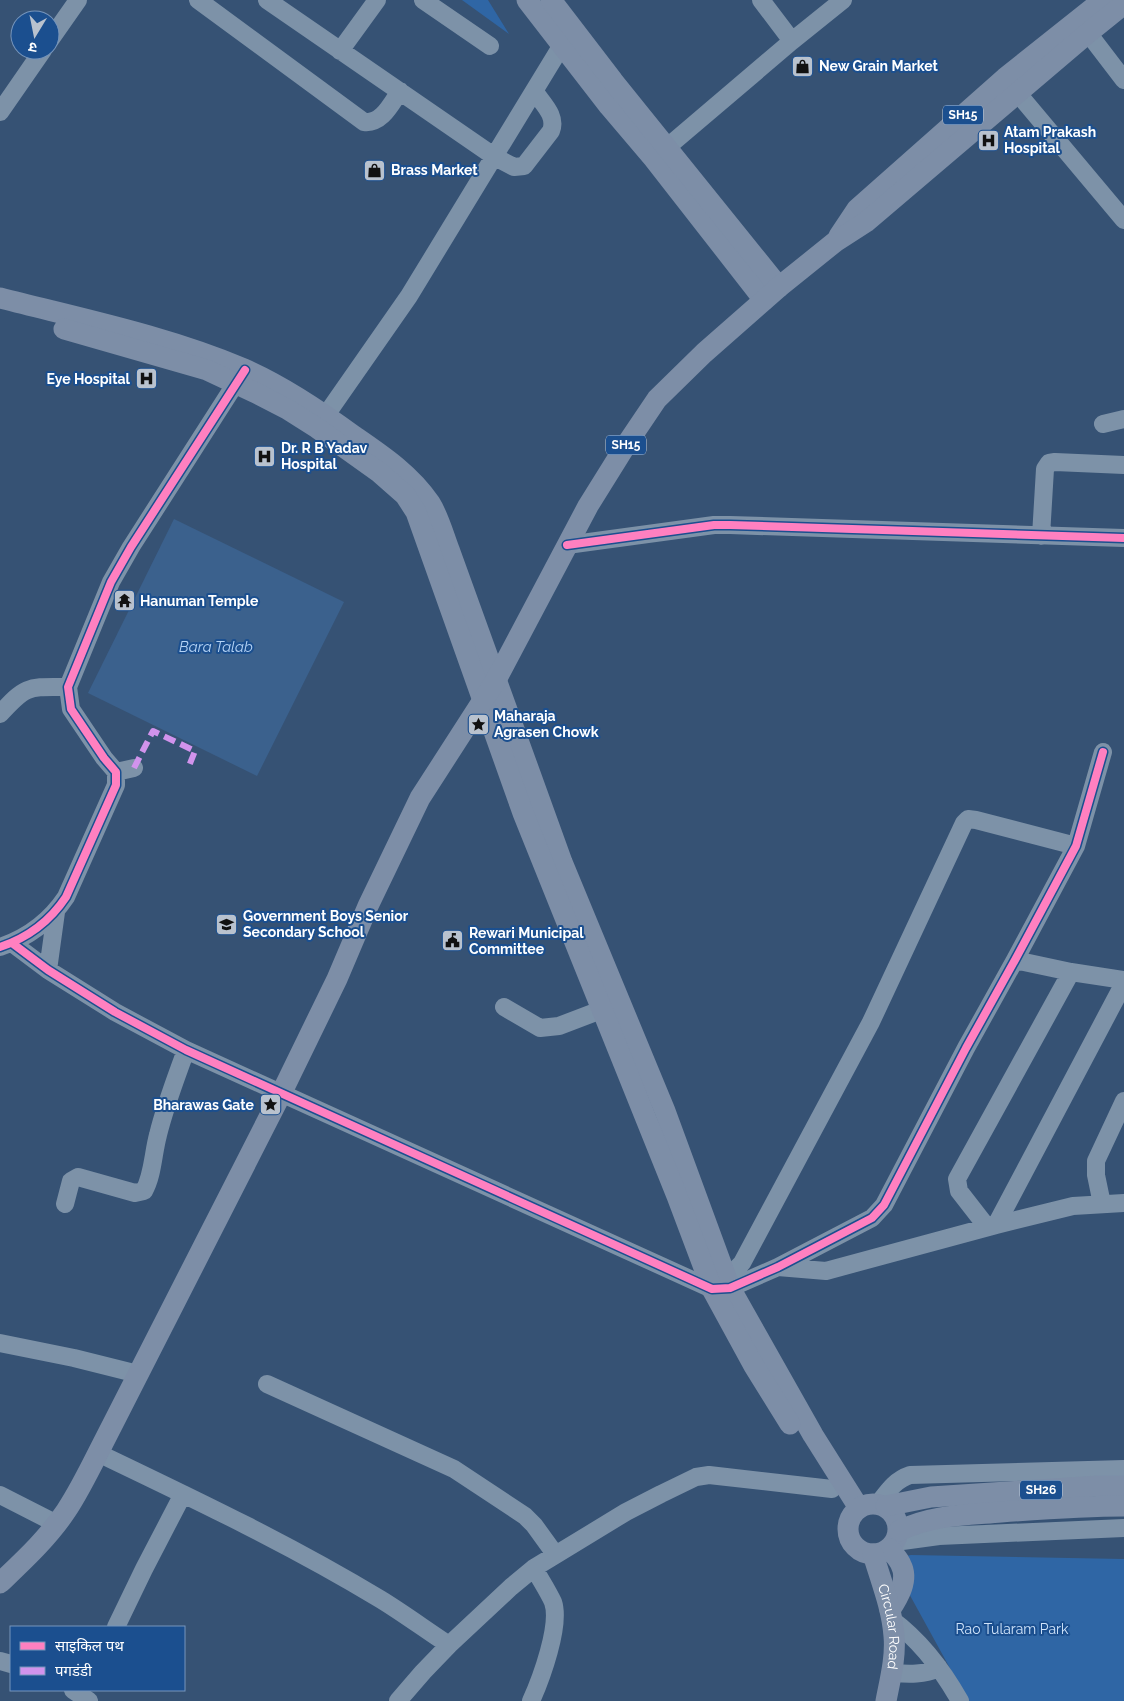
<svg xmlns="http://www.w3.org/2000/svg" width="1124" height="1701" viewBox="0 0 1124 1701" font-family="Raleway,'Noto Sans Devanagari',sans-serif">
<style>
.green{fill:#2f66a5}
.water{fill:#3b618d}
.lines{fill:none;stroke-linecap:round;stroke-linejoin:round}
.minor{stroke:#7d92a8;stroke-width:18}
.major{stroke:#7d8ea7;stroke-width:21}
.quiet{stroke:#d193ec;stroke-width:6;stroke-dasharray:12 6;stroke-linecap:butt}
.cycleway-casing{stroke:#1b4f8f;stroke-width:11}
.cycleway{stroke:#ff80c0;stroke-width:8}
.labels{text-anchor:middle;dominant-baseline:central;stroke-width:4;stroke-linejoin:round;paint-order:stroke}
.shield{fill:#1b4f8f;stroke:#bbcadd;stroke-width:1}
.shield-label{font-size:12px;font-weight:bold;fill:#fff}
.poi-label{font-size:14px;font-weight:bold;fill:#fff;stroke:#1b4f8f;text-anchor:start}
.street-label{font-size:14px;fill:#fff;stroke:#1b4f8f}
.park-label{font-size:14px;fill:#cfe3fa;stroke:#1b4f8f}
.water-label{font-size:15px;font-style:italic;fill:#b5d3f5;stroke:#1b4f8f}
</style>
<rect width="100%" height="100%" fill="#365274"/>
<path class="green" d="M 462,0 L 488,0 L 509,34 Z
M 911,1555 L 1124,1559 L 1124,1701 L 968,1701 L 890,1559 Z"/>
<path class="water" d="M 174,519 L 344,602 L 257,776 L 88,693 Z"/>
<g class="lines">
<path class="minor" d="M 198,0 L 364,122 C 382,124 391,104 400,91
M 267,0 L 495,157 L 514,167 L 524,166 L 551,131 C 557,116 543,104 535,92
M 423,0 L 490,46
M 761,0 L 792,41
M 1088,33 L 1124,80
M 50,40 L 78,0
M 340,51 L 377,0
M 1009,83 L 1124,220
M 0,112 L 43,50
M 658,155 L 792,41 L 843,0
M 1103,424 L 1124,419
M 319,425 L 409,296 L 562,45 L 570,36
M 1041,536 L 1045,469 L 1049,463 L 1055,462 L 1124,465
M 567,545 L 714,525 L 730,525 L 1124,538
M 0,714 C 27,684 29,687 68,687
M 116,772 L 134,768
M 12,943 L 48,970 L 115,1012 L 186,1050 L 712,1289 L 730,1288 L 778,1267 L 872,1218 L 884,1205 L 966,1048 L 1015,960 L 1076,846 L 1103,752
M 0,947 C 27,938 50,921 66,897 L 116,785 L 116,772 L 104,758 L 71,709 L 68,687 L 111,582 L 131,547 L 243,372
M 1015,960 L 1071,972 L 1124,980
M 48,970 L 56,912
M 504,1007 L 540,1028 L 559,1026 L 601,1010
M 65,1204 L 71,1181 L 78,1177 L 135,1193 L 144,1191 C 153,1175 153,1153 158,1135 C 165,1106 176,1078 186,1050
M 1102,1204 L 1096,1175 L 1096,1161 L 1124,1101
M 996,1225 L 1124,983
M 987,1227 L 959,1191 L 957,1179 L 1071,972
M 778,1267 L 826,1271 L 996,1225 L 1073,1206 L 1124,1203
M 713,1278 L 733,1272 L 742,1263 L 871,1022 L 964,823 L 968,819 L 976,820 L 1076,846
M 0,1343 L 74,1358 L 138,1374
M 267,1384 L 454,1469 L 525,1516 L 534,1525 L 555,1554
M 98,1453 C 194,1499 289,1544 380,1599 C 403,1613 426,1630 449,1645
M 0,1495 L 57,1524
M 878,1504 C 888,1491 895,1480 910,1475 L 1124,1469
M 895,1542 L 939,1536 L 1124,1528
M 891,1619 C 921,1641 942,1669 960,1701
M 116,1627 L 144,1569 L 183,1494
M 0,1661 L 11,1664
M 891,1673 C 909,1674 923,1675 939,1668
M 73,1690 L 89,1701
M 398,1701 L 423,1672 L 449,1645 L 511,1587 L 534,1568 L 626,1512 L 661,1494 L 696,1477 L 709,1475 L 832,1489
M 531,1701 C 541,1679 561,1625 553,1602 C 548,1591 540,1579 534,1568"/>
<g class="major">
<path d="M 527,0 L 609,106 L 654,159 L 764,300"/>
<path d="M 551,0 L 613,81 L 779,287"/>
<path d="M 839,236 L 857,209 L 1005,78 L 1103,0"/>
<path d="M 0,298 C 82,319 166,336 244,369 C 283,386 320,411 354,436 C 383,456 410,474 430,503 C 439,517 444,537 450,552 L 562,862 L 665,1111 L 730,1288 L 813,1435 L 859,1508"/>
<path d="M 64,329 L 207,370 L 256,393 L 287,409 L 317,428 L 380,473 L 405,495 L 416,512 L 523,813 L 677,1196 L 712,1289 L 754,1366 L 790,1424"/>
<circle cx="873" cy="1529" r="25"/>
<path d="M 886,1506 L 931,1497 L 1098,1486 L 1124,1486"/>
<path d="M 899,1531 C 931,1515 966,1515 1001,1512 C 1042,1509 1083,1506 1124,1506"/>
<path d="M 890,1549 C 893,1554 899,1559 901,1565 C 909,1580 898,1598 890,1610"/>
<path id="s1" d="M 873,1554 C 881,1581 892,1608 894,1636 C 896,1657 890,1680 886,1701"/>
<path d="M 0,1583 C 23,1561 48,1538 66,1511 C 78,1493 88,1473 98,1453 L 281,1094 L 337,979 L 368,906 L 420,798 L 496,680 L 588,506 L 626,445 L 657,399 L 704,353 L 779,287 L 835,242 L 866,222 L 1088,33 L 1124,4"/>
</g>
<path class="quiet" d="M 134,768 L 153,731 L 195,751 L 189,766"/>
<defs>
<path id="cycleway" d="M 567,545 L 714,525 L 730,525 L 1124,538
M 12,943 L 48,970 L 115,1012 L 186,1050 L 712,1289 L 730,1288 L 778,1267 L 872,1218 L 884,1205 L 966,1048 L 1015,960 L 1076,846 L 1103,752
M 0,947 C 27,938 50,921 66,897 L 116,785 L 116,772 L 104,758 L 71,709 L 68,687 L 111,582 L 131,547 L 245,370"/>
</defs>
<use href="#cycleway" class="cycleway-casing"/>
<use href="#cycleway" class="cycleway"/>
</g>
<defs>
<symbol id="shop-square" viewBox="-11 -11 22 22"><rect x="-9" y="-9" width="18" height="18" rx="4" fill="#b9c2ce" stroke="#1b4f8f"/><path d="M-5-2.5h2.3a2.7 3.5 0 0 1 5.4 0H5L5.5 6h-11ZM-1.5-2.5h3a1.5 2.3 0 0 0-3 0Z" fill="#111"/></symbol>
<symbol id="hospital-square" viewBox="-11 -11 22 22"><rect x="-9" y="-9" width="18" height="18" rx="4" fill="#b9c2ce" stroke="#1b4f8f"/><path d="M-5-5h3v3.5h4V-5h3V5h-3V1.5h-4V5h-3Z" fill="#111"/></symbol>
<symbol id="temple-square" viewBox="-11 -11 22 22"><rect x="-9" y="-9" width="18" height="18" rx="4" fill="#b9c2ce" stroke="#1b4f8f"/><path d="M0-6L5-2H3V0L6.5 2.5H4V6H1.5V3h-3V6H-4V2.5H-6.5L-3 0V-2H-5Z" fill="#111"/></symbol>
<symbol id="sight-square" viewBox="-11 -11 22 22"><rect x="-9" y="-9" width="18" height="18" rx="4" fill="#b9c2ce" stroke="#1b4f8f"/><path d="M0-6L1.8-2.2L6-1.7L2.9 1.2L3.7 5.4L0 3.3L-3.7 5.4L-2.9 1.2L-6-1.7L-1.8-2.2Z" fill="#111"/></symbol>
<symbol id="school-square" viewBox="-11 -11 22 22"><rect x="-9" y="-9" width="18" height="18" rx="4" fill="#b9c2ce" stroke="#1b4f8f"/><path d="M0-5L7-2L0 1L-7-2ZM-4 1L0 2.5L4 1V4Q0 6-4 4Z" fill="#111"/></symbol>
<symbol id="civic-square" viewBox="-11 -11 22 22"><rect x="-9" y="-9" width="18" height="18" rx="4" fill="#b9c2ce" stroke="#1b4f8f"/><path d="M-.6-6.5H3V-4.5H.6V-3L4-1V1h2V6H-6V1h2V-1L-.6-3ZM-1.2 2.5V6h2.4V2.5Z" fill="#111"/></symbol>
</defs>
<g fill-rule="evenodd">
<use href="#shop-square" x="790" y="54" width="25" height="25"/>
<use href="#hospital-square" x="976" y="128" width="25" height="25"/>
<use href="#shop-square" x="362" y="158" width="25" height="25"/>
<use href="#hospital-square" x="134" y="366" width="25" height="25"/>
<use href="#hospital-square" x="252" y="444" width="25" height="25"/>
<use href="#temple-square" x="112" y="588" width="25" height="25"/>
<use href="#sight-square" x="466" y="712" width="25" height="25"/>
<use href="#school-square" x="214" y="912" width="25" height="25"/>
<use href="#civic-square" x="440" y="928" width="25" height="25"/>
<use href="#sight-square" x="258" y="1092" width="25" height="25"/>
</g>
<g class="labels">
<g class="shield">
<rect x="943" y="105.5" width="40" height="19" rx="4"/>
<rect x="606" y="435.5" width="40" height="19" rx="4"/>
<rect x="1020" y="1480.5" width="42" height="19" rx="4"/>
</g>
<g class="shield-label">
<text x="963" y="115">SH15</text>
<text x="626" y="445">SH15</text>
<text x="1041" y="1490">SH26</text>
</g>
<g class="poi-label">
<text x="819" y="66">New Grain Market</text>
<text x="1004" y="132">Atam Prakash<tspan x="1004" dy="16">Hospital</tspan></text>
<text x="391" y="170">Brass Market</text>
<text x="130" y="379" text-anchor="end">Eye Hospital</text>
<text x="281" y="448">Dr. R B Yadav<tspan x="281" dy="16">Hospital</tspan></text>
<text x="140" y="601">Hanuman Temple</text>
<text x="494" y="716">Maharaja<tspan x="494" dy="16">Agrasen Chowk</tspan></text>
<text x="243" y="916">Government Boys Senior<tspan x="243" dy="16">Secondary School</tspan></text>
<text x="469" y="933">Rewari Municipal<tspan x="469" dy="16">Committee</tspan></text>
<text x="254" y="1105" text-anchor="end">Bharawas Gate</text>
</g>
<g class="street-label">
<text stroke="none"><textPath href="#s1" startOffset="75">Circular Road</textPath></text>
</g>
<g class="park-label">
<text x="1012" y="1629">Rao Tularam Park</text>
</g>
<g class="water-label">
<text x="216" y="647">Bara Talab</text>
</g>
</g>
<rect x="10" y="1626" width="175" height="65" fill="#1b4f8f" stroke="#7695bc"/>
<rect x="20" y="1642" width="25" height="8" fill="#ff80c0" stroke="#7695bc"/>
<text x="55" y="1651" font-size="15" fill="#ffffff">साइकिल पथ</text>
<rect x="20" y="1667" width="25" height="8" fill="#d193ec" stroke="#7695bc"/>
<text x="55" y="1676" font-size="15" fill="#ffffff">पगडंडी</text>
<g transform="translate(35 35) rotate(190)"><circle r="24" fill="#1b4f8f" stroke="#7695bc"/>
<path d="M0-4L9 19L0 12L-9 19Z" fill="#b9c2ce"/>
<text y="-8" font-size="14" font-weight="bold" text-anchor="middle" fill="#ffffff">उ</text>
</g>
</svg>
